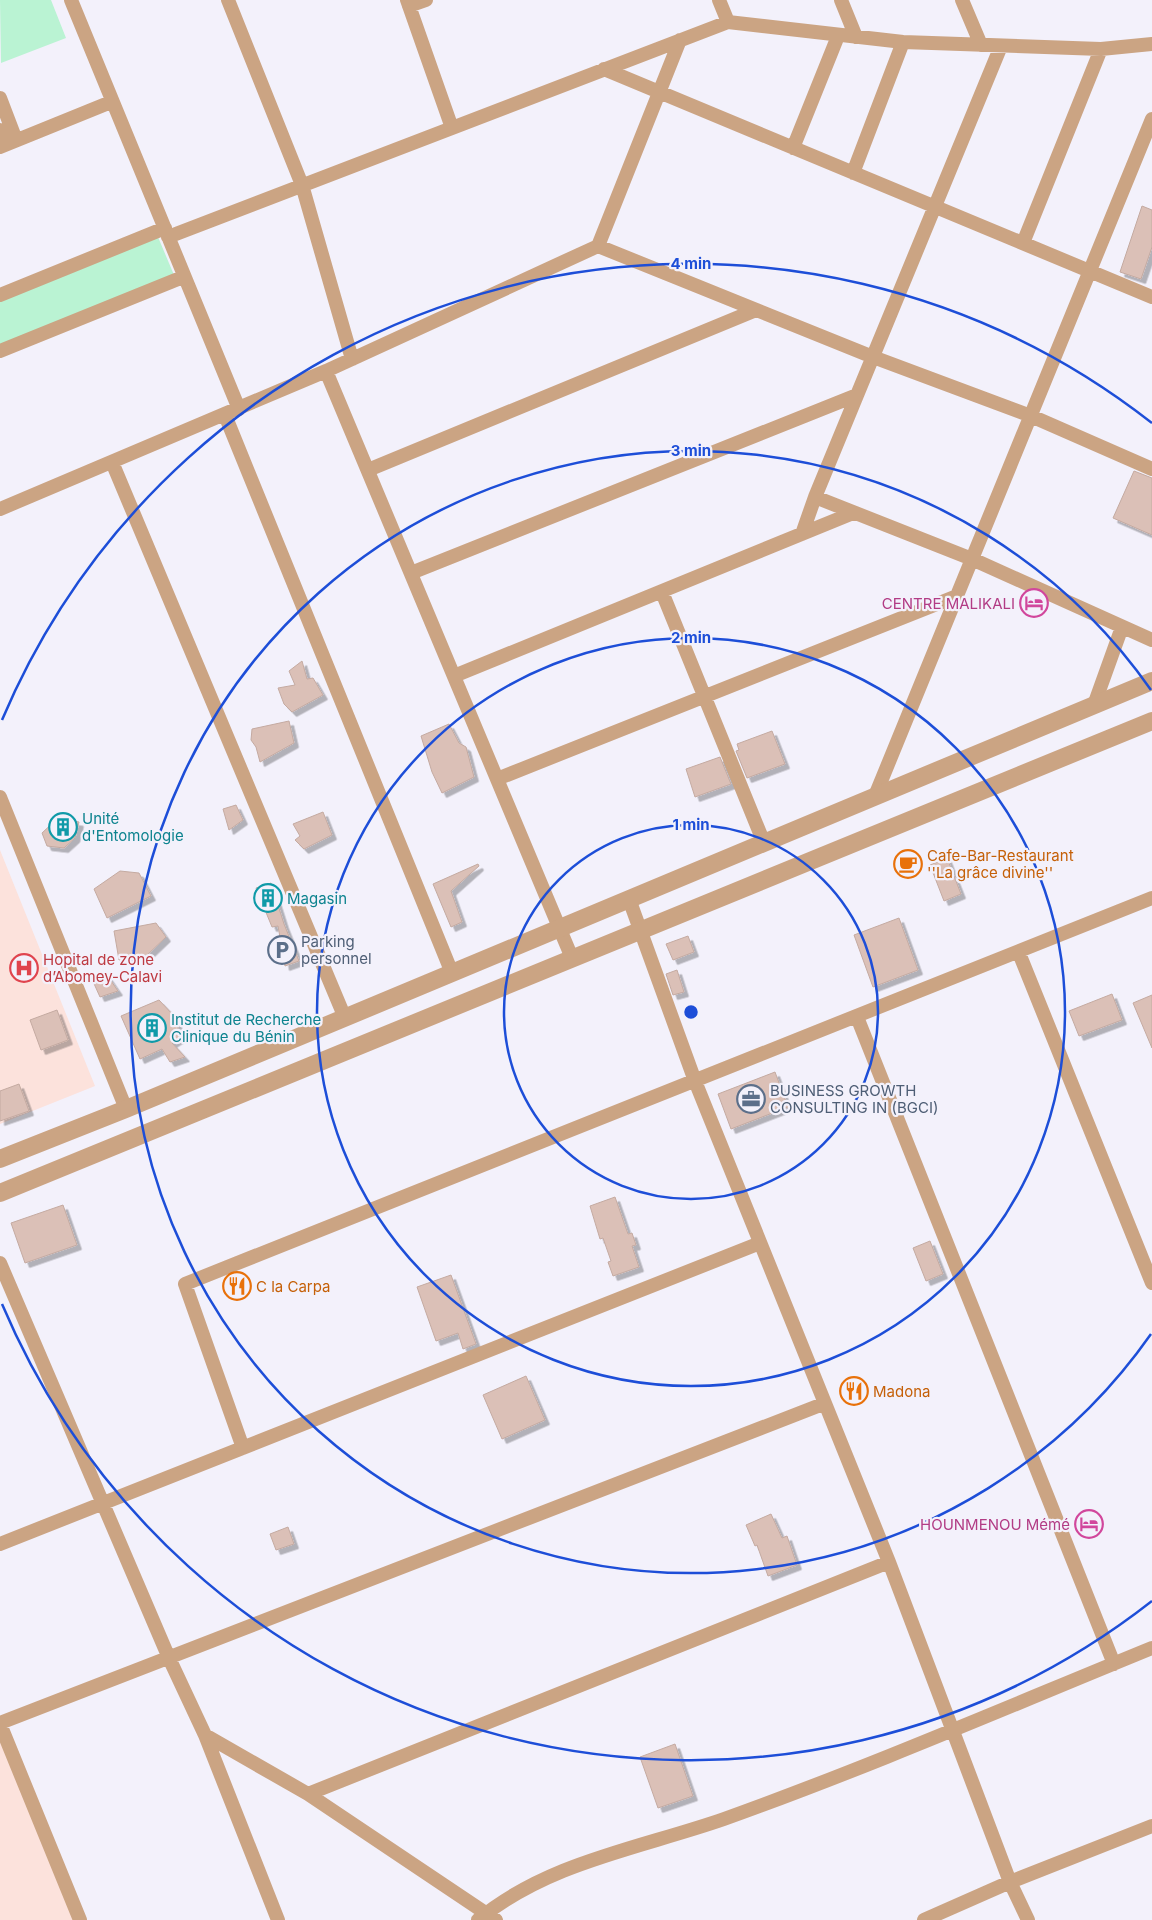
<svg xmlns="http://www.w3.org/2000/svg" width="1152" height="1920" viewBox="0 0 1152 1920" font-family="Inter,sans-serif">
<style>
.medical{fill:#fce2dc}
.green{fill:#baf3d3}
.building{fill:#dbc0b7;stroke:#c4aaa1;filter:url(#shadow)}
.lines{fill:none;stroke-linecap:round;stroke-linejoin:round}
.minor{stroke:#cba483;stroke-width:14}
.tertiary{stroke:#cba483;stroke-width:18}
.ring{fill:none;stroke:#1d4ed8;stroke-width:2.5}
.labels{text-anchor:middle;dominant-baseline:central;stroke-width:4.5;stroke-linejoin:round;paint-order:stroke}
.hotel-label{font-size:15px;fill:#b23c85;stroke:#f3f1fb;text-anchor:end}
.culture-label{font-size:15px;fill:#0d838f;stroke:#f3f1fb;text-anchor:start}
.food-label{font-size:15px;fill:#c56008;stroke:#f3f1fb;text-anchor:start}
.service-label{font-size:15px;fill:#4e5e75;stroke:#f3f1fb;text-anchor:start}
.health-label{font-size:15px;fill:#be3a42;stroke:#f3f1fb;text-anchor:start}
.centre{fill:#1d4ed8;stroke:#f3f1fb;stroke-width:2.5}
.ring-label{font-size:15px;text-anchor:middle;font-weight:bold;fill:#1d4ed8;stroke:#f3f1fb;stroke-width:4.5;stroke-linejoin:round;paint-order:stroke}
</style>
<defs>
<filter id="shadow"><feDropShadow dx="4.5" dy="4.5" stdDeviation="0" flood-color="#0004"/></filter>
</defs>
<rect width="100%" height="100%" fill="#f3f1fb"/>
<path class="medical" d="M 0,850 L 95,1086 L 0,1124 Z
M 0,1735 L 75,1920 L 0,1920 Z"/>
<path class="green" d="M 0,0 L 51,0 L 66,38 L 1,63 Z
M 158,237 L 174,275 L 0,345 L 0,301 Z"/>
<path class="building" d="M 1142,206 L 1152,210 L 1152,247 L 1141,279 L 1120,272 Z
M 1134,471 L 1152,478 L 1152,535 L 1113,518 Z
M 302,661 L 307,679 L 313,678 L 323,695 L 292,712 L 284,704 L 278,688 L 295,685 L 289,671 Z
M 289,721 L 294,743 L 260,762 L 256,747 L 251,740 L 252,729 Z
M 449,724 L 459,743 L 466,747 L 474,777 L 442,793 L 432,772 L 421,736 Z
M 772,731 L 785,764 L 747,778 L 736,751 L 739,750 L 737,744 Z
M 720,757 L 731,784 L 695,797 L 686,769 Z
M 236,805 L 243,820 L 229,830 L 223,809 Z
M 323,812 L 332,835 L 304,849 L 295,840 L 300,836 L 293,824 Z
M 58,818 L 79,822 L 75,838 L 64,848 L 47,846 L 42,833 Z
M 947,858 L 961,894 L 944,901 L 930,865 Z
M 478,864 L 479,866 L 451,891 L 462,922 L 451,927 L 433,884 Z
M 120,871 L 139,873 L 151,896 L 107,918 L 94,889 Z
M 271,883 L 284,924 L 299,961 L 285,966 L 278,926 L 272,927 L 256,888 Z
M 899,918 L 918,970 L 873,987 L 854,935 Z
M 156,923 L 166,937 L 144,958 L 119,960 L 114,931 Z
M 688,936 L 694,952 L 673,960 L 666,944 Z
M 677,970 L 684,992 L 673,995 L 666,974 Z
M 105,972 L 118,991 L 100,997 L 91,977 Z
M 1112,994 L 1122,1020 L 1079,1036 L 1069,1011 Z
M 1152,995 L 1152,1048 L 1133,1003 Z
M 159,1000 L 176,1018 L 180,1038 L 172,1043 L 185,1057 L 170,1062 L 162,1049 L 140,1059 L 121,1016 Z
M 57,1010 L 68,1040 L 41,1050 L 30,1020 Z
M 775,1072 L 788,1107 L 731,1129 L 718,1094 Z
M 19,1084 L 29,1111 L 0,1121 L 0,1091 Z
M 615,1197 L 628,1234 L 632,1233 L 636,1245 L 632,1246 L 639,1267 L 613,1276 L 608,1262 L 611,1261 L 603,1238 L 600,1239 L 590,1206 Z
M 63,1205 L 77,1245 L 25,1263 L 11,1223 Z
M 930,1241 L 943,1274 L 926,1281 L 913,1248 Z
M 451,1275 L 476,1344 L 463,1349 L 458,1333 L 436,1341 L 417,1287 Z
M 526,1376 L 545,1420 L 502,1439 L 483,1395 Z
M 771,1514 L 782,1538 L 787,1536 L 797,1565 L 768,1576 L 757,1545 L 755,1546 L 746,1525 Z
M 288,1527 L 294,1544 L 276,1550 L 270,1534 Z
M 675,1744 L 693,1796 L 658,1808 L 640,1757 Z"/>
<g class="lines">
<path class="minor" d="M 71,0 L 239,409
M 228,0 L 302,185 L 352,359
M 407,0 L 452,128
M 719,0 L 728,22
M 841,0 L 856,37
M 962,0 L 981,45
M 409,6 L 426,0
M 604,69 L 1152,297
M 0,98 L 16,140
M 0,130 L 3,137
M 0,147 L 111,102
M 793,148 L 838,36
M 853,173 L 903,42
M 168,237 L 728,22 L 903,42 L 1101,49 L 1152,44
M 1023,243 L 1101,49
M 598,246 L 873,357 L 1031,416 L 1152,469
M 0,295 L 165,228
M 0,351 L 183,277
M 326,371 L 572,958
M 225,415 L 452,973
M 112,462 L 345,1018
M 368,470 L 756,310
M 815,497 L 972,559 L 1152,640
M 0,509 L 326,371 L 598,246 L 680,40
M 802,534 L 815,497 L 1001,46
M 411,573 L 857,395
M 662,592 L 764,843
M 454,676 L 853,513
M 1094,705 L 1122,627
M 497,779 L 957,596
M 875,796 L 1152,119
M 0,797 L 126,1109
M 629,899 L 695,1081 L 889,1562 L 1010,1882 L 1028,1920
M 1019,953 L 1152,1283
M 857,1017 L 1114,1664
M 0,1263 L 169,1658 L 205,1735 L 278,1920
M 243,1448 L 185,1284 L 1152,898
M 0,1544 L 760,1243
M 0,1723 L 823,1404
M 0,1724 L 80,1920
M 205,1735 L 308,1794 L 496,1920
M 308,1794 L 889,1562
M 478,1920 C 548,1862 641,1848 724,1819 C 869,1767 1010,1706 1152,1648
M 924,1920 L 1010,1882 L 1152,1826"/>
<path class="tertiary" d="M 0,1159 L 126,1109 L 1152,681
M 0,1193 L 1152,721"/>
</g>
<g class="ring">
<circle cx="691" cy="1012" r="187"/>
<circle cx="691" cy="1012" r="374"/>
<path d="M1151 1334A561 561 0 1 1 1151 690"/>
<path d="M1152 1601A748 748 0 0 1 2 1304M2 720A748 748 0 0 1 1152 423"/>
</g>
<defs>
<symbol id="hotel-ring" viewBox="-11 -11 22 22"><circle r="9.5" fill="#f3f1fb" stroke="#d1479c" stroke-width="1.5"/><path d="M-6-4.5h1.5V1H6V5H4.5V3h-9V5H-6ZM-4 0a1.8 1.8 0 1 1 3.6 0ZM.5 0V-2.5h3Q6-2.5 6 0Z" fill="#d1479c"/></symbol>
<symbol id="building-ring" viewBox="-11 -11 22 22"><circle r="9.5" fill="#f3f1fb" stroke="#0f9aa8" stroke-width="1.5"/><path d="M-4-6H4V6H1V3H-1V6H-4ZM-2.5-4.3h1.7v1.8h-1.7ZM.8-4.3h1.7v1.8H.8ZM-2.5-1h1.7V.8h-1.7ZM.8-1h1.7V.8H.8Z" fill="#0f9aa8"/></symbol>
<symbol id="cafe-ring" viewBox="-11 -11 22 22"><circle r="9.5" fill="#f3f1fb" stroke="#e8710a" stroke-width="1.5"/><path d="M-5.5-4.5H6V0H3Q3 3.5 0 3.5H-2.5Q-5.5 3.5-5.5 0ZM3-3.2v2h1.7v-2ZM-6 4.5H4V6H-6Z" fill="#e8710a"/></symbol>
<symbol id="parking-ring" viewBox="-11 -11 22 22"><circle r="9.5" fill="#f3f1fb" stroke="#5c6f8a" stroke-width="1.5"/><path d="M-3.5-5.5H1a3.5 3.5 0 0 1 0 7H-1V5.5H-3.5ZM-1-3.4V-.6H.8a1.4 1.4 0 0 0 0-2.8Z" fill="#5c6f8a"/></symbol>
<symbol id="hospital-ring" viewBox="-11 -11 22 22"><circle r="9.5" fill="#f3f1fb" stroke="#e0444e" stroke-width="1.5"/><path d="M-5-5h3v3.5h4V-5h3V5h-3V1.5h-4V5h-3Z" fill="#e0444e"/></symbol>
<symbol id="office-ring" viewBox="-11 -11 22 22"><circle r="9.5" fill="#f3f1fb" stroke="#5c6f8a" stroke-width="1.5"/><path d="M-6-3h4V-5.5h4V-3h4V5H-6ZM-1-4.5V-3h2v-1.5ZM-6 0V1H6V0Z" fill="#5c6f8a"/></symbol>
<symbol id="restaurant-ring" viewBox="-11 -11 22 22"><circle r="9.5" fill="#f3f1fb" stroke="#e8710a" stroke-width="1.5"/><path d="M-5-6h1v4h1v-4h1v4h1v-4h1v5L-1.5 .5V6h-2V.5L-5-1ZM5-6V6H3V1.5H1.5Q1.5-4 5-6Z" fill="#e8710a"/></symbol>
</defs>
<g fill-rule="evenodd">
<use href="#hotel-ring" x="1018" y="587" width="32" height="32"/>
<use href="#building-ring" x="47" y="811" width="32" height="32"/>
<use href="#cafe-ring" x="892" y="848" width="32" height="32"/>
<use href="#building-ring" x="252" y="882" width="32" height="32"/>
<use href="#parking-ring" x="266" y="934" width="32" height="32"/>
<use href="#hospital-ring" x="8" y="952" width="32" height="32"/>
<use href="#building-ring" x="136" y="1012" width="32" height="32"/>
<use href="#office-ring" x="735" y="1083" width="32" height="32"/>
<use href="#restaurant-ring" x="221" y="1270" width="32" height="32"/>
<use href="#restaurant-ring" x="838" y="1375" width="32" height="32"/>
<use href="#hotel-ring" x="1073" y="1508" width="32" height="32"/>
</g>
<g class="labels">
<g class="hotel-label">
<text x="1015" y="603">CENTRE MALIKALI</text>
<text x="1070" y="1524">HOUNMENOU Mémé</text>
</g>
<g class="culture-label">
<text x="82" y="818">Unité<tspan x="82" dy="17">d'Entomologie</tspan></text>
<text x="287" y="898">Magasin</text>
<text x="171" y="1019">Institut de Recherche<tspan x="171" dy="17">Clinique du Bénin</tspan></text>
</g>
<g class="food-label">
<text x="927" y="855">Cafe-Bar-Restaurant<tspan x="927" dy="17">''La grâce divine''</tspan></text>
<text x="256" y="1286">C la Carpa</text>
<text x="873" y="1391">Madona</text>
</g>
<g class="service-label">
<text x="301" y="941">Parking<tspan x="301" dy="17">personnel</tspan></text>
<text x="770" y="1090">BUSINESS GROWTH<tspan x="770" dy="17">CONSULTING IN (BGCI)</tspan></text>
</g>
<g class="health-label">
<text x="43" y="959">Hopital de zone<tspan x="43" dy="17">d’Abomey-Calavi</tspan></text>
</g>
</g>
<circle cx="691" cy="1012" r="8" class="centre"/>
<g class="ring-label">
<text x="691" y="269">4 min</text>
<text x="691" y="456">3 min</text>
<text x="691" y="643">2 min</text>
<text x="691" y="830">1 min</text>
</g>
</svg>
